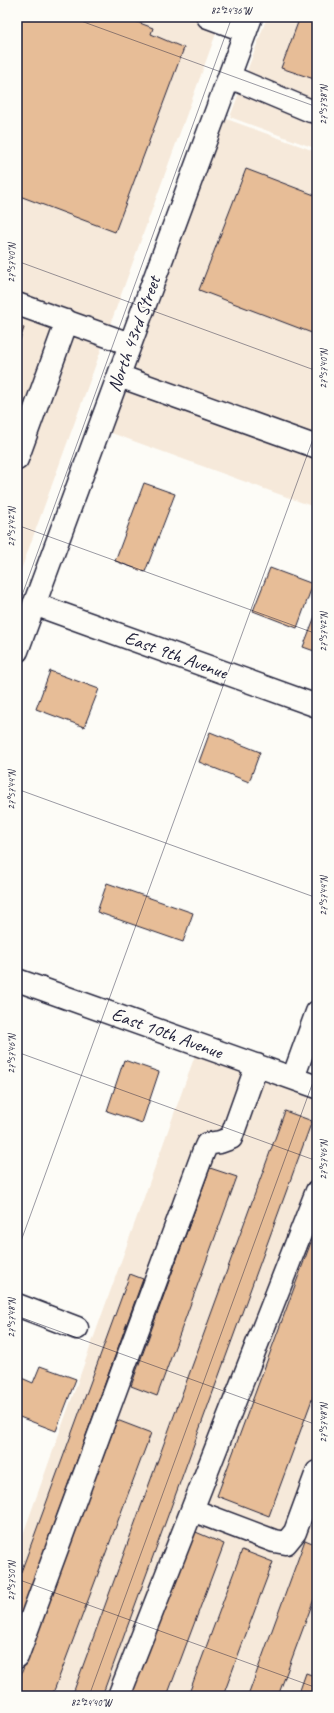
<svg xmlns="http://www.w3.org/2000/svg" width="334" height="1713" viewBox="0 0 334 1713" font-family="Caveat,sans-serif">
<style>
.built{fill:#f6e9da}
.building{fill:#e7bd97;stroke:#22223b}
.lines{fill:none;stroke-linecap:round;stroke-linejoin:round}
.minor-casing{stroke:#22223b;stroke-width:25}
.minor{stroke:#fdfcf7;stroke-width:22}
.ticks{fill:none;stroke:#22223b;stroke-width:1;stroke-opacity:0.45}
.labels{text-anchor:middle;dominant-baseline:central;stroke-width:3.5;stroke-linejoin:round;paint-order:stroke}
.street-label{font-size:19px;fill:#22223b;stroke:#fdfcf7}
.neatline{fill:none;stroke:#22223b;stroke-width:1.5}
.ticks-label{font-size:10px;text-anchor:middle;fill:#22223b}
</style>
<rect width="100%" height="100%" fill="#fdfcf7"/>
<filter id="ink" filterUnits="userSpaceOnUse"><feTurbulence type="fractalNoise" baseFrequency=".025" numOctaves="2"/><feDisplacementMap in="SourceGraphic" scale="8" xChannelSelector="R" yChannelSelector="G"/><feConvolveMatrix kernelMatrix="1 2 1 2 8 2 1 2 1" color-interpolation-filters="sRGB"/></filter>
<g filter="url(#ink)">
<path class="built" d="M 17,17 L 222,17 L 17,581 Z
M 267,17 L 317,17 L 317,149 L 230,117 Z
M 221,117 L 317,152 L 317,508 L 106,431 Z
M 198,1047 L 317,1091 L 317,1696 L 17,1696 L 17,1551 Z"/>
<path class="building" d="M 17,17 L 124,17 L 153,28 L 151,34 L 184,48 L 115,232 L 17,195 Z
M 300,17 L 317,23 L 317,80 L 281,68 Z
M 246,169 L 317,196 L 317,335 L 199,290 Z
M 17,325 L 24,328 L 17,348 Z
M 144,483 L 175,494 L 145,572 L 115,561 Z
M 270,568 L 313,584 L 297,628 L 253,611 Z
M 317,611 L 317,652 L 303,647 Z
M 50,671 L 99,689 L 84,727 L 36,709 Z
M 210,732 L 260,752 L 249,782 L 199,762 Z
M 107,883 L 193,913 L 183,942 L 97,912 Z
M 124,1060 L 159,1072 L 142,1123 L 107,1111 Z
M 285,1111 L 312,1121 L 102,1696 L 72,1696 Z
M 210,1168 L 237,1177 L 157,1396 L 131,1386 Z
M 317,1226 L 317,1386 L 269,1516 L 217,1496 Z
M 130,1274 L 143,1279 L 17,1625 L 17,1583 Z
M 40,1366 L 76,1379 L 56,1431 L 17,1416 L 17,1376 L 33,1383 Z
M 117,1420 L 151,1433 L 52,1696 L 17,1696 L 17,1685 Z
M 191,1530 L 224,1544 L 167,1696 L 128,1696 Z
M 305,1540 L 317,1545 L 317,1591 L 278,1696 L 248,1696 Z
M 242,1550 L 273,1562 L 259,1599 L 223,1696 L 188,1696 Z
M 306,1673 L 317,1677 L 317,1696 L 298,1696 Z"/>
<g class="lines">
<defs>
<path id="minor" d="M 208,17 L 246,31
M 230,77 L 311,111 L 317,112
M 17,304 L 130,344
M 119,376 L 317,447
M 17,459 L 67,321
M 34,604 L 317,706
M 17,651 L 251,17
M 17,980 L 317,1087
M 293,1078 L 317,1012
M 17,1305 L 77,1328
M 192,1510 L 274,1541 L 286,1543 L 295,1532 L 317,1472
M 17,1657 L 203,1153 L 207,1144 L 220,1142 L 231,1138 L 257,1065
M 119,1696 L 317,1191"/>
</defs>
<use href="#minor" class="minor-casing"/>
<use href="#minor" class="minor"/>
</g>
</g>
<path class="ticks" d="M 70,17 L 317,107M 17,261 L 317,371M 17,525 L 317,634M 17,609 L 232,17M 17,789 L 317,898M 17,1052 L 317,1161M 17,1252 L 317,428M 17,1316 L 317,1425M 17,1579 L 317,1688M 89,1696 L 317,1071"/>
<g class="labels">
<g class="street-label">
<text transform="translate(134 334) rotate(-70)">North 43rd Street</text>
<text transform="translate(176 655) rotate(20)">East 9th Avenue</text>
<text transform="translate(167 1033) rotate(20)">East 10th Avenue</text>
</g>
</g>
<rect width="334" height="1713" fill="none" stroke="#fdfcf7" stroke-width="44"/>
<rect x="22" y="22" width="290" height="1669" class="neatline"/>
<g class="ticks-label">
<text x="231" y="14">82°24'36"W</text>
<text transform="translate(323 105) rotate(-90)" y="4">27°57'38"N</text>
<text transform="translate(11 263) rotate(-90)" y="4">27°57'40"N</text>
<text transform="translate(323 369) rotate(-90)" y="4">27°57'40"N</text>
<text transform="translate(11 527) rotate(-90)" y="4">27°57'42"N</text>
<text transform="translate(323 632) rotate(-90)" y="4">27°57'42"N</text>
<text transform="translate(11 790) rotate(-90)" y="4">27°57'44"N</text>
<text transform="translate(323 896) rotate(-90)" y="4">27°57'44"N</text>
<text transform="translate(11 1054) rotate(-90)" y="4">27°57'46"N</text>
<text transform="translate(323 1160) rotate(-90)" y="4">27°57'46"N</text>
<text transform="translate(11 1318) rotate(-90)" y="4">27°57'48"N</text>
<text transform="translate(323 1423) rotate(-90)" y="4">27°57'48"N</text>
<text transform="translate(11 1581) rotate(-90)" y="4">27°57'50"N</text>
<text x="91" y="1706">82°24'40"W</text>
</g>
</svg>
